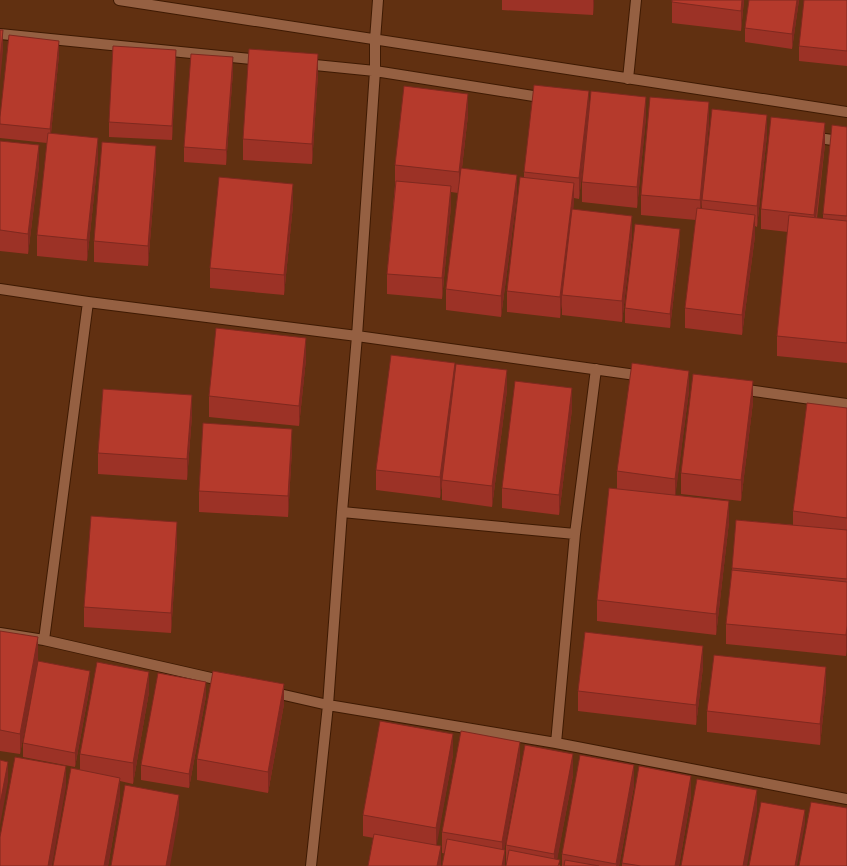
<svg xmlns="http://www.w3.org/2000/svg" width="847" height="866" viewBox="0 0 847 866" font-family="'Crimson Pro',serif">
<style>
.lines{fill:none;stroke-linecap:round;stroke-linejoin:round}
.minor-casing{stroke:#3e1a03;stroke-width:12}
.minor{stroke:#956042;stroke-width:10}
.wall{fill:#9c3226}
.shaded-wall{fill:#7f291f}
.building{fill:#b53a2c;stroke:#7f291f}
</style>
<rect width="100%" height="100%" fill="#613011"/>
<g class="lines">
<defs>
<path id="minor" d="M 119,0 L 847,112
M 0,34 L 261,60
M 305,64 L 375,71 L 546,98
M 628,79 L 636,0
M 811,137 L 847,142
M 0,289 L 88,302 L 357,336 L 643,376
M 740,389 L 847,404
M 342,512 L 575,534 L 556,743
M 575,534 L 596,369
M 0,633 L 44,640 L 224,681
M 44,640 L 88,302
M 271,692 L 328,705 L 556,743 L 847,799
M 311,866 L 328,705 L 342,512 L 357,336 L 375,71 L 375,40 L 378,0"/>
</defs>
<use href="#minor" class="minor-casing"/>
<use href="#minor" class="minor"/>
</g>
<path class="wall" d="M 502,0 L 594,0 L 593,15 L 502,10 Z
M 672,0 L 744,0 L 741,31 L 672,23 Z
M 799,0 L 792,49 L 745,42 L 745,28 Z
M 847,0 L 847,66 L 799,61 L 799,46 Z
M 59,55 L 51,133 L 98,159 L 87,261 L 37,256 L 37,235 L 47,143 L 0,138 L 0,117 Z
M 176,65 L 172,140 L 109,137 L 109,122 Z
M 233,71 L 226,165 L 184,162 L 184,147 Z
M 318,74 L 312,164 L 243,160 L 243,139 Z
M 589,107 L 646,117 L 637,208 L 582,202 L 582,182 L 587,131 L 579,199 L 574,198 L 573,209 L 632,236 L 622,322 L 562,315 L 562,301 L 560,318 L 507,312 L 507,291 L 524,177 L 524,172 Z
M 468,115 L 462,168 L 517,196 L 501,317 L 446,310 L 446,289 L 458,193 L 451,192 L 451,206 L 442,299 L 387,294 L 387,274 L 395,185 L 395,165 Z
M 709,123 L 701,209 L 702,209 L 702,200 L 767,135 L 757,227 L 755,226 L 755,236 L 742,335 L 685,328 L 685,308 L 696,220 L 641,215 L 641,195 Z
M 847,127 L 847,363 L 777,356 L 777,336 L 788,232 L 761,229 L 761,209 L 825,144 L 817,218 L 823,218 L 823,214 Z
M 0,141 L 39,166 L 28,254 L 0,251 Z
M 156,167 L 148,266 L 94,262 L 94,241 Z
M 293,205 L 284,295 L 210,288 L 210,268 Z
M 680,243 L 670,328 L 625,323 L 625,308 Z
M 306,359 L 299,426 L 209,417 L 209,396 Z
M 455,372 L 507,390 L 492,507 L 442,500 L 442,483 L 440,498 L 376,490 L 376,470 Z
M 689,391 L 675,496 L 729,522 L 716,635 L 597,621 L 597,600 L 617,489 L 617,471 Z
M 753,402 L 741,501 L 681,494 L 681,473 Z
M 847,408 L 847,647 L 846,656 L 726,644 L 726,624 L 732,570 L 736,520 L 793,525 L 793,511 Z
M 572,409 L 559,515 L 502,508 L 502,488 Z
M 192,415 L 187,480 L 98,474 L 98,453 Z
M 292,449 L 288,517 L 199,512 L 199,491 Z
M 177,543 L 171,633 L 84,627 L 84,607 Z
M 0,631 L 38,658 L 20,754 L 0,751 Z
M 703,667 L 696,725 L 578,711 L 578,691 Z
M 90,686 L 75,767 L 23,757 L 23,743 Z
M 826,688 L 820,745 L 707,732 L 707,711 Z
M 149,692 L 133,784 L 120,781 L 120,798 L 108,866 L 53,866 L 80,770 L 80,754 Z
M 206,696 L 189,788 L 141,780 L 141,765 Z
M 284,704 L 268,793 L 197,780 L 197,759 Z
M 453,755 L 436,845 L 441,866 L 374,838 L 363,836 L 363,815 Z
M 520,763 L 504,849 L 505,866 L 442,853 L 442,832 Z
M 573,775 L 557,859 L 560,866 L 506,866 L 506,845 Z
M 634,786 L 619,866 L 562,866 L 562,854 Z
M 691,796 L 679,866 L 622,866 L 622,863 Z"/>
<path class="shaded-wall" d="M 593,0 L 594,0 L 593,15 Z
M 742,0 L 744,0 L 741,31 L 741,11 Z
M 797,0 L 799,0 L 792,49 L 792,34 Z
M 3,30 L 3,51 L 0,81 L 0,61 Z
M 59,41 L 59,55 L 50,143 L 50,129 Z
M 176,50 L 176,65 L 172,140 L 172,126 Z
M 318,54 L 318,74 L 312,164 L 312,144 Z
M 233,57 L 233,71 L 226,165 L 226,150 Z
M 589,91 L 589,111 L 579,199 L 579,178 Z
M 468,94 L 468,115 L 459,193 L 459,172 Z
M 646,97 L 646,117 L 637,208 L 637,187 Z
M 709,102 L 709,123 L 700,220 L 700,200 Z
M 767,115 L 767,135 L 757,227 L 757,206 Z
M 825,123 L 825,144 L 814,235 L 814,215 Z
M 98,138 L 98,159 L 87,261 L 87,240 Z
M 39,145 L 39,166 L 28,254 L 28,234 Z
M 156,146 L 156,167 L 148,266 L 148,246 Z
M 517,175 L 517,196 L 501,317 L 501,296 Z
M 574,183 L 574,203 L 563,295 L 562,295 L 562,301 L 560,318 L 560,297 Z
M 293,184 L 293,205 L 284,295 L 284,275 Z
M 451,186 L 451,206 L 442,299 L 442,278 Z
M 755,215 L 755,236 L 742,335 L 742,315 Z
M 632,216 L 632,236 L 622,322 L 622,301 Z
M 680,229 L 680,243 L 670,328 L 670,314 Z
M 306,338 L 306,359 L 299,426 L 299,406 Z
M 455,363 L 455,384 L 440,498 L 440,477 Z
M 507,370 L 507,390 L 492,507 L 492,486 Z
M 689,371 L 689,391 L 675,499 L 675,479 Z
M 753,381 L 753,402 L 741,501 L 741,480 Z
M 572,388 L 572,409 L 559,515 L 559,495 Z
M 192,395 L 192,415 L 187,480 L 187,459 Z
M 292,429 L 292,449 L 288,517 L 288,496 Z
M 729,501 L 729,522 L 716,635 L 716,614 Z
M 177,522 L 177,543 L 171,633 L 171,613 Z
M 847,626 L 847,647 L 846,656 L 846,635 Z
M 38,637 L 38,658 L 20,754 L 20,734 Z
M 703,646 L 703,667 L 696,725 L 696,705 Z
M 826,667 L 826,688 L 820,745 L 820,724 Z
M 90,671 L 90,686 L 75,767 L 75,753 Z
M 149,672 L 149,692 L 133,784 L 133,763 Z
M 206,682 L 206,696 L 189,788 L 189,774 Z
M 284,684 L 284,704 L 268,793 L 268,772 Z
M 453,734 L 453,755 L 436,849 L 436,828 Z
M 520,742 L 520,763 L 502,863 L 502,842 Z
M 573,754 L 573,775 L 556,866 L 554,866 L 554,854 Z
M 8,762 L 8,782 L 0,825 L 0,804 Z
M 634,765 L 634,786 L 619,866 L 616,866 Z
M 66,766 L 66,787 L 52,866 L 48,866 Z
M 691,776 L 691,796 L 679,866 L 675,866 Z
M 120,778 L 120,798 L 108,866 L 104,866 Z
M 757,790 L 757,811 L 747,866 L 743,866 Z
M 179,795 L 179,815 L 170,866 L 166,866 Z
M 805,810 L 805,824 L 797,866 L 795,866 Z
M 441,846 L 441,866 L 437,866 Z
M 505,850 L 505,866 L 502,866 Z"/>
<path class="building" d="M 672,0 L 742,0 L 741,11 L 672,2 Z
M 749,0 L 797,0 L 792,34 L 745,28 Z
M 804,0 L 847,0 L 847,51 L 799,46 Z
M 0,30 L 3,30 L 0,61 Z
M 9,35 L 59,41 L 50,129 L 0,124 L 0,117 Z
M 113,46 L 176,50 L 172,126 L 109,122 Z
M 249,49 L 318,54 L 312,144 L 243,139 Z
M 191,54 L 233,57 L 226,150 L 184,147 Z
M 534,85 L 589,91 L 579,178 L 524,172 Z
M 404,86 L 468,94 L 459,172 L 395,165 Z
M 591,91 L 646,97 L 637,187 L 582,182 Z
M 650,97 L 709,102 L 700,200 L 641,195 Z
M 712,109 L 767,115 L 757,206 L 702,200 Z
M 771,117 L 825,123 L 814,215 L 761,209 Z
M 832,125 L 847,127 L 847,216 L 823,214 Z
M 48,133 L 98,138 L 87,240 L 37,235 Z
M 0,141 L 39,145 L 28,234 L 0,230 Z
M 102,142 L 156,146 L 148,246 L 94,241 Z
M 461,168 L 517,175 L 501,296 L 446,289 Z
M 219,177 L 293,184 L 284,275 L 210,268 Z
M 520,177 L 574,183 L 560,297 L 507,291 Z
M 396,181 L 451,186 L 442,278 L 387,274 Z
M 697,208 L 755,215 L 742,315 L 685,308 Z
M 572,209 L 632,216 L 622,301 L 562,295 Z
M 789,215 L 847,221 L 847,343 L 777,336 Z
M 635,224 L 680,229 L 670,314 L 625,308 Z
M 216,328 L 306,338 L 299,406 L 209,396 Z
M 391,355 L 455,363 L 440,477 L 376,470 Z
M 632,363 L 689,371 L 675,479 L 617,471 Z
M 456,364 L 507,370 L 492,486 L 442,480 Z
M 693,374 L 753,381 L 741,480 L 681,473 Z
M 515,381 L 572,388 L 559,495 L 502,488 Z
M 103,389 L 192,395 L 187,459 L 98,453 Z
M 807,403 L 847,408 L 847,518 L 793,511 Z
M 203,423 L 292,429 L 288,496 L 199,491 Z
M 609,488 L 729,501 L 716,614 L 597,600 Z
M 91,516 L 177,522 L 171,613 L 84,607 Z
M 736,520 L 847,530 L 847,579 L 732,568 Z
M 732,570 L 847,582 L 847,626 L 846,635 L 726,624 Z
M 0,631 L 38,637 L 20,734 L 0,730 Z
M 585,632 L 703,646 L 696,705 L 578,691 Z
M 714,655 L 826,667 L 820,724 L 707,711 Z
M 38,661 L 90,671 L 75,753 L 23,743 Z
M 97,662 L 149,672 L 133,763 L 80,754 Z
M 213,671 L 284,684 L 268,772 L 197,759 Z
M 158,673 L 206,682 L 189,774 L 141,765 Z
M 380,721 L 453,734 L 436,828 L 363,815 Z
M 461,731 L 520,742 L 502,842 L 442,832 Z
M 525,745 L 573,754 L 554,854 L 506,845 Z
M 580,755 L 634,765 L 616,864 L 562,854 Z
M 15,757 L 66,766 L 48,866 L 0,866 L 0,837 Z
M 0,760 L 8,762 L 0,804 Z
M 639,766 L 691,776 L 675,866 L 641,866 L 622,863 Z
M 71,768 L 120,778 L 104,866 L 53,866 Z
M 697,779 L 757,790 L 743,866 L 681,866 Z
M 125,785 L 179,795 L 166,866 L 111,866 Z
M 761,802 L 805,810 L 795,866 L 749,866 Z
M 811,802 L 847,808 L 847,866 L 799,866 Z
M 374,834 L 441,846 L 437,866 L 368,866 Z
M 447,839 L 505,850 L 502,866 L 442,866 Z
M 509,850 L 560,860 L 558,866 L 506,866 Z
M 565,860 L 599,866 L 564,866 Z"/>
</svg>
